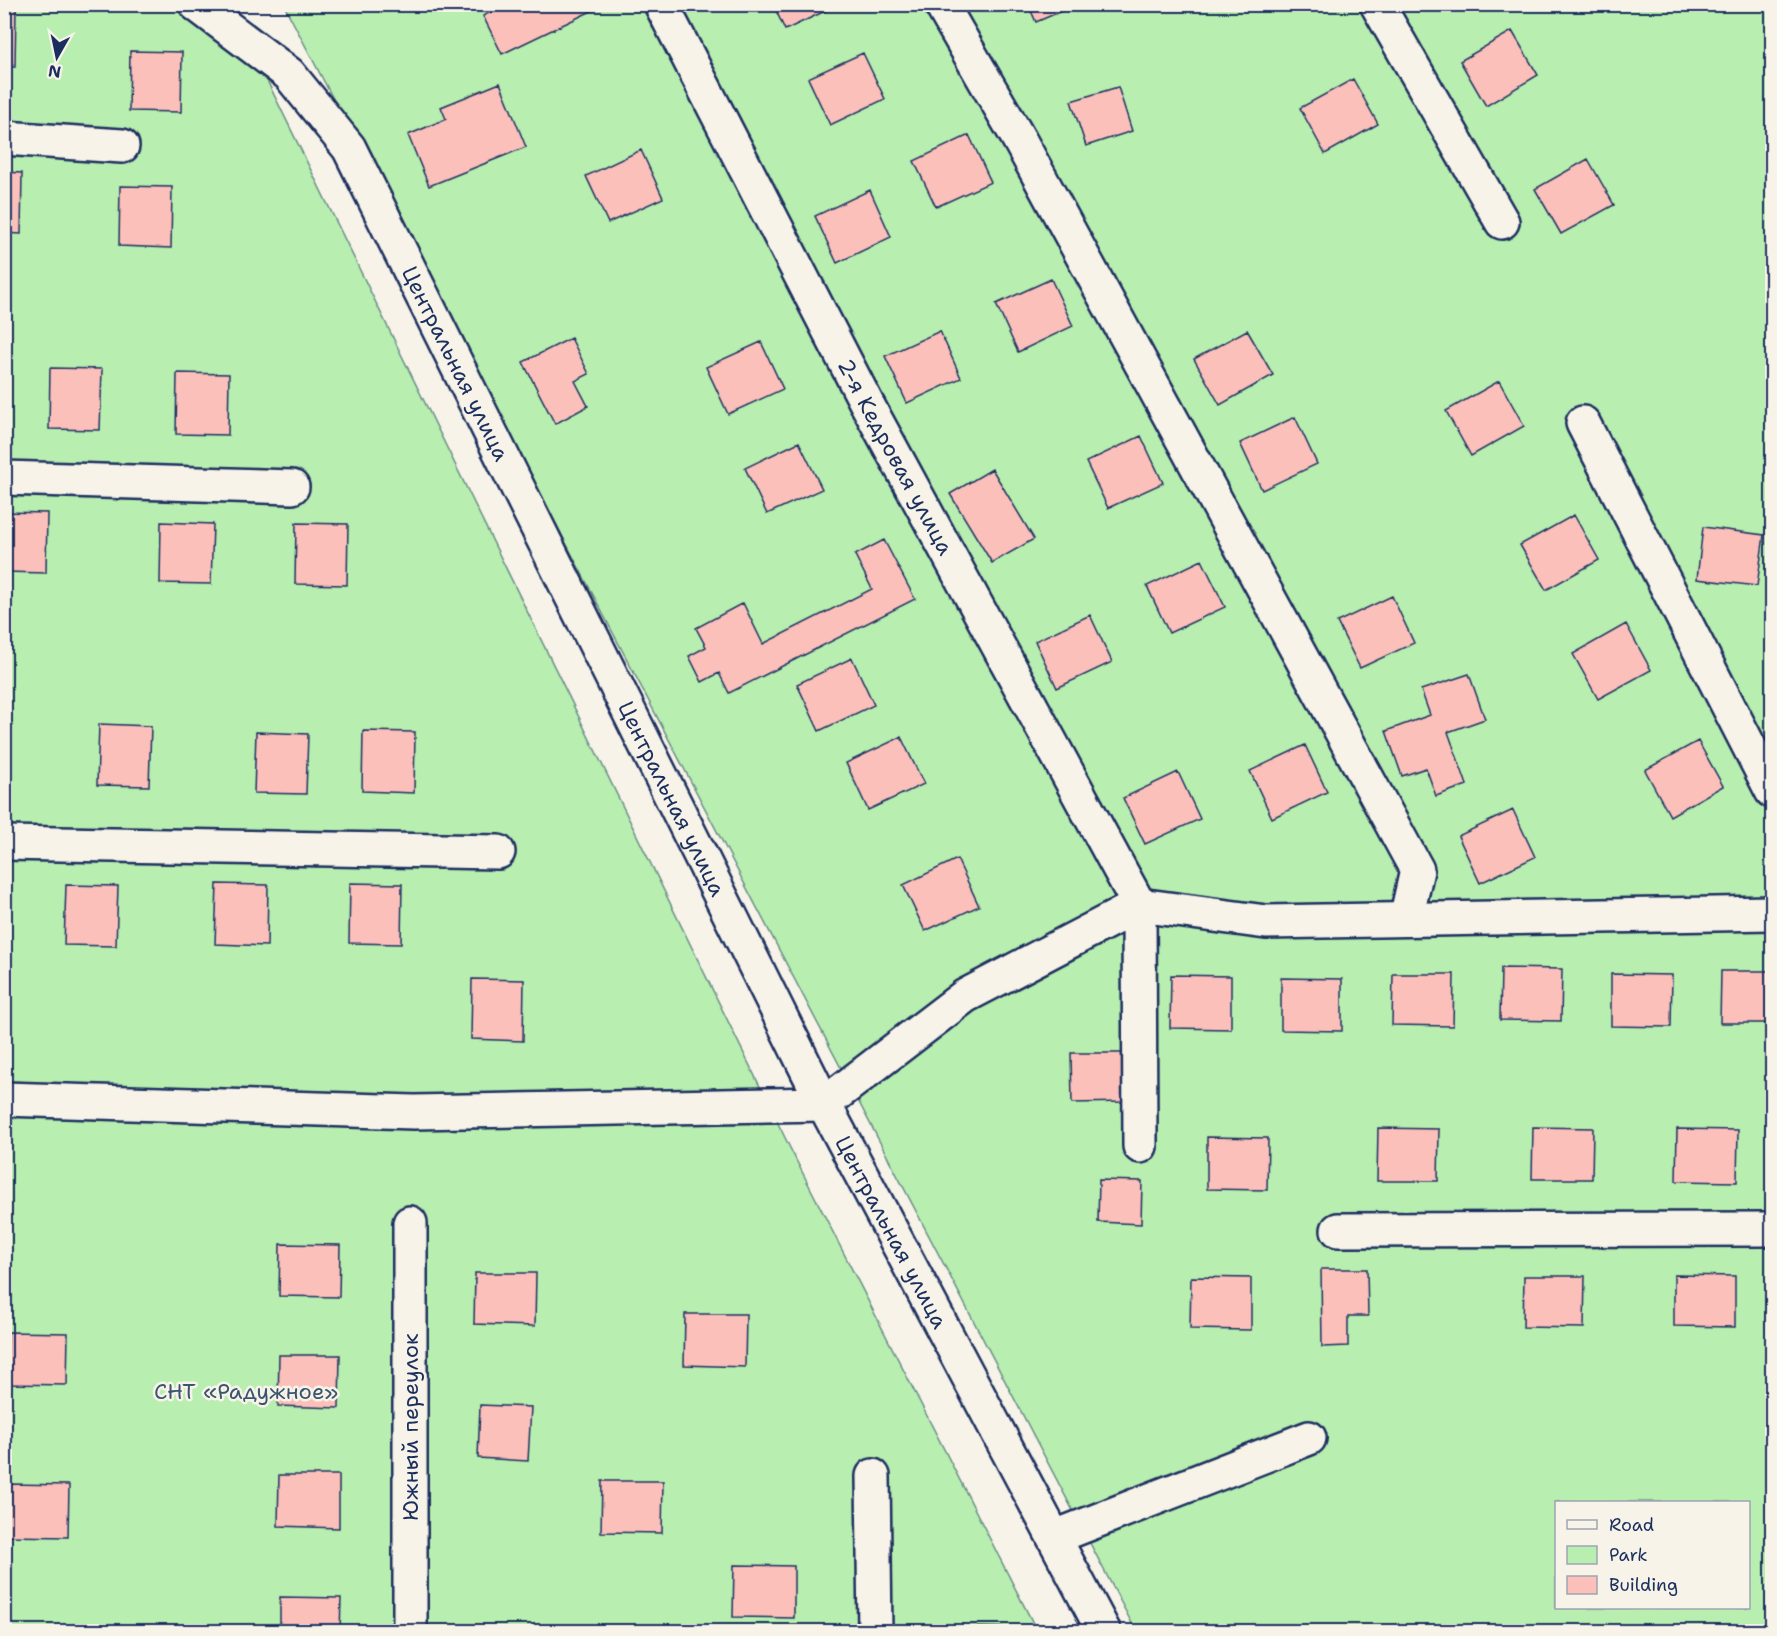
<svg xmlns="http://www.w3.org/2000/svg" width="1777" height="1636" viewBox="0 0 1777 1636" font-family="'Shantell Sans',sans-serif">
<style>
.green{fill:#b8eeb0;stroke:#6a8e87;stroke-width:1.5;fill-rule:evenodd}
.building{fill:#fcc0bb;stroke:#1b2f5e;stroke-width:1.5}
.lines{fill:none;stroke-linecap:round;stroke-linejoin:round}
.minor-casing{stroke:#1b2f5e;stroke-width:38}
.minor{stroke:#f7f3e8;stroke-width:33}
.labels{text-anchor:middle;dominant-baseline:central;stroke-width:5;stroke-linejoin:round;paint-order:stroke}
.street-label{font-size:22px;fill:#1b2f5e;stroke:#f7f3e8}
.park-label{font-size:22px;fill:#3a556e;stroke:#f7f3e8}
</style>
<rect width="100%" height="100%" fill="#f7f3e8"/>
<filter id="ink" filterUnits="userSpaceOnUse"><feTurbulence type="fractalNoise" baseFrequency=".0167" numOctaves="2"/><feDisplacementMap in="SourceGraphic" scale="12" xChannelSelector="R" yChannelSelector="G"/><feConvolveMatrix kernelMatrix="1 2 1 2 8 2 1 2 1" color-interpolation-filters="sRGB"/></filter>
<g filter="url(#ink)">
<path class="green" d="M 5,5 L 230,5 L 794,1156 L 1037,1631 L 5,1632 Z
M 284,5 L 1772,5 L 1772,1631 L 1136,1631 ZM 1556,1502 L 1748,1502 L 1748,1608 L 1556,1608 Z"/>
<path class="building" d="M 497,4 L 604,4 L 604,5 L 502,54 L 483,16 L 499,8 Z
M 773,4 L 840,4 L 785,30 Z
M 1028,4 L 1078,4 L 1036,22 Z
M 4,7 L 16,7 L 15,67 L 4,67 Z
M 1512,31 L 1538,75 L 1486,106 L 1460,61 Z
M 130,51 L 182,52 L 181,112 L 129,111 Z
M 863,53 L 885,99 L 830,125 L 808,78 Z
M 1353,79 L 1378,124 L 1325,154 L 1300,108 Z
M 500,83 L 526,147 L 429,186 L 408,135 L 446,119 L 441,107 Z
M 1118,87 L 1132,131 L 1086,146 L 1071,101 Z
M 969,135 L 991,182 L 936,207 L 914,161 Z
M 641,150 L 663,198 L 608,223 L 586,176 Z
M 1588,159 L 1614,205 L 1561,234 L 1535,189 Z
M 4,172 L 22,173 L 21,234 L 4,233 Z
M 120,186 L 172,187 L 171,248 L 119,246 Z
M 870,190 L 891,237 L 837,263 L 815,216 Z
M 1051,279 L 1073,326 L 1018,352 L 996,304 Z
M 1247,330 L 1273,375 L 1220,405 L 1194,359 Z
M 940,331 L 961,378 L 907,403 L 885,356 Z
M 571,338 L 589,374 L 575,381 L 588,406 L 555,424 L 523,362 Z
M 761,342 L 783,389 L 728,414 L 706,367 Z
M 50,368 L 102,369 L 100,430 L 49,429 Z
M 177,373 L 229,374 L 228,435 L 176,434 Z
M 1499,381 L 1524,426 L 1471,456 L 1446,411 Z
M 1295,417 L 1317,464 L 1262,490 L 1240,443 Z
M 1141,436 L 1163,483 L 1108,508 L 1086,462 Z
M 799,442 L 822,489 L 767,514 L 745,468 Z
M 992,469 L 1034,539 L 992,563 L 950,494 Z
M 4,512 L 47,513 L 46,573 L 4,572 Z
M 1574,515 L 1599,560 L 1546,590 L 1520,545 Z
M 161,522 L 213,524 L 211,584 L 160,583 Z
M 296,523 L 348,524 L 347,585 L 295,584 Z
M 1703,527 L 1764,535 L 1757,586 L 1697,579 Z
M 884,540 L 915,599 L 729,693 L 719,673 L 702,682 L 689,656 L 706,647 L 696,628 L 743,603 L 763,644 L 872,589 L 855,555 Z
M 1202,560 L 1225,607 L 1169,633 L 1147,586 Z
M 1392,596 L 1414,643 L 1360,668 L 1337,622 Z
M 1090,615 L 1112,662 L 1057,688 L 1035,641 Z
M 1626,624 L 1651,670 L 1598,699 L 1573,654 Z
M 852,658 L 874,705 L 819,731 L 797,684 Z
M 1469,674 L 1485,719 L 1448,732 L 1467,785 L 1436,796 L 1426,768 L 1402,776 L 1386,731 L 1430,715 L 1421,690 Z
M 4,718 L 7,718 L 6,779 L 4,779 Z
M 99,724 L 151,726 L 149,786 L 97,785 Z
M 363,731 L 415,732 L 414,793 L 362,791 Z
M 256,732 L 308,734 L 306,794 L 254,793 Z
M 901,737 L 924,784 L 868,810 L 846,763 Z
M 1698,741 L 1723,786 L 1670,816 L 1645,770 Z
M 1305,745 L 1327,792 L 1272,818 L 1250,771 Z
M 1178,772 L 1200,819 L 1145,844 L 1123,798 Z
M 1513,810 L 1535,857 L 1480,883 L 1458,836 Z
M 957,859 L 979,906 L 925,931 L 903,885 Z
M 350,883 L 402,884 L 401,944 L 349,943 Z
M 217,884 L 268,885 L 267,946 L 215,944 Z
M 66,885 L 118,886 L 116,946 L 64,945 Z
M 1501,968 L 1562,969 L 1561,1021 L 1500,1020 Z
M 1721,971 L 1772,971 L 1772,1023 L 1720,1023 Z
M 1393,974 L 1454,974 L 1453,1026 L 1392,1025 Z
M 1611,974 L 1672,975 L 1671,1027 L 1611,1026 Z
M 1171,975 L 1231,976 L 1231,1029 L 1170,1028 Z
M 1281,978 L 1342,979 L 1342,1031 L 1281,1030 Z
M 472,979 L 524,980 L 523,1041 L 471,1039 Z
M 1071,1053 L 1125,1053 L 1126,1102 L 1072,1103 Z
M 1533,1127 L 1593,1128 L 1592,1179 L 1532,1179 Z
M 1378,1128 L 1439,1129 L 1438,1181 L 1377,1181 Z
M 1677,1129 L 1738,1130 L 1737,1182 L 1676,1181 Z
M 1207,1137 L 1268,1138 L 1267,1190 L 1207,1189 Z
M 1099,1180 L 1142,1181 L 1141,1224 L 1098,1222 Z
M 280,1244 L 340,1245 L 339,1297 L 279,1296 Z
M 1321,1269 L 1367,1269 L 1368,1316 L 1348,1316 L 1348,1346 L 1322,1347 Z
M 475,1273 L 536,1273 L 535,1326 L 474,1324 Z
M 1674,1275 L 1735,1276 L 1735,1327 L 1674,1326 Z
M 1524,1276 L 1585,1276 L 1584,1328 L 1523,1327 Z
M 1191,1277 L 1251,1278 L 1251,1330 L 1190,1329 Z
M 685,1314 L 746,1314 L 745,1367 L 684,1365 Z
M 8,1332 L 68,1333 L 67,1385 L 7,1384 Z
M 279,1355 L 340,1355 L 339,1408 L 278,1406 Z
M 480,1405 L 531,1407 L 528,1461 L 478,1458 Z
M 279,1475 L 339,1475 L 339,1528 L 278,1526 Z
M 602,1481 L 663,1481 L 662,1533 L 601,1532 Z
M 8,1484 L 69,1485 L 68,1537 L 7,1536 Z
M 734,1565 L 794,1566 L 794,1618 L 733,1617 Z
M 280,1597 L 341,1598 L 340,1632 L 280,1632 Z
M 959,1627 L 1020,1628 L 1020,1632 L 959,1632 Z"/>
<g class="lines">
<defs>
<g id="minor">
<path id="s1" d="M 196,4 L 289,74 L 349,148 L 824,1104 L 1104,1632"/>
<path id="s2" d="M 661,4 L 867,404 L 1139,905 L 1140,1146"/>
<path d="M 941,4 L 1020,141 L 1417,870 L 1406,919"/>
<path d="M 1377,4 L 1502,222"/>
<path d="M 4,138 L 122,146"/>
<path d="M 1583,423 L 1772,791"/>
<path d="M 4,478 L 292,487"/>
<path d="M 4,843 L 498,852"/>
<path d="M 4,1099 L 414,1112 L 824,1104 L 965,996 L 1139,905 L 1266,922 L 1772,913"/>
<path d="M 1338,1230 L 1772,1229"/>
<path d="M 873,1476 L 875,1632"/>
<path d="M 1055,1537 L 1309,1438"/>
<path d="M 410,1632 L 410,1223"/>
</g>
</defs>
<use href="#minor" class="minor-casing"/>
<use href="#minor" class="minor"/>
</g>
</g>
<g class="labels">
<g class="street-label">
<text stroke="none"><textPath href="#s1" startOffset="452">Центральная улица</textPath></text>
<text stroke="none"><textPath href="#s2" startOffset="510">2-я Кедровая улица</textPath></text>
<text stroke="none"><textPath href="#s1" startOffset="938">Центральная улица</textPath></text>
<text stroke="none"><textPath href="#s1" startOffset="1424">Центральная улица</textPath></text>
<text transform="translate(410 1427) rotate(-90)">Южный переулок</text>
</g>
<g class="park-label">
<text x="246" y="1391">СНТ «Радужное»</text>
</g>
</g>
<rect width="1777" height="1636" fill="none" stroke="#f7f3e8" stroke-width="24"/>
<rect x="12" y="12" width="1753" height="1612" fill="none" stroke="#1b2f5e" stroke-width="2" filter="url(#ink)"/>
<rect x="1555" y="1501" width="195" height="108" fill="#f7f3e8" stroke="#9fa5b1" stroke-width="1.5"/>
<rect x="1567" y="1520" width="30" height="9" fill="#f7f3e8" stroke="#9fa5b1" stroke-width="1.5"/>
<text x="1609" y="1531" font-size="18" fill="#1b2f5e">Road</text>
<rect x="1567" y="1546" width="30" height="18" fill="#b8eeb0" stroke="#9fa5b1" stroke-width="1.5"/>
<text x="1609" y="1561" font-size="18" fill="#1b2f5e">Park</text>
<rect x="1567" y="1576" width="30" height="18" fill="#fcc0bb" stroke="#9fa5b1" stroke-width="1.5"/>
<text x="1609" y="1591" font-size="18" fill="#1b2f5e">Building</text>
<g transform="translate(57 57) rotate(189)" stroke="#f7f3e8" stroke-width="4.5" paint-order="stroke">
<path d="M0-4.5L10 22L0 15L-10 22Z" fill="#1b2f5e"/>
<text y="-9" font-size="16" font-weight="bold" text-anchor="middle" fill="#1b2f5e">N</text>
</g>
</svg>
